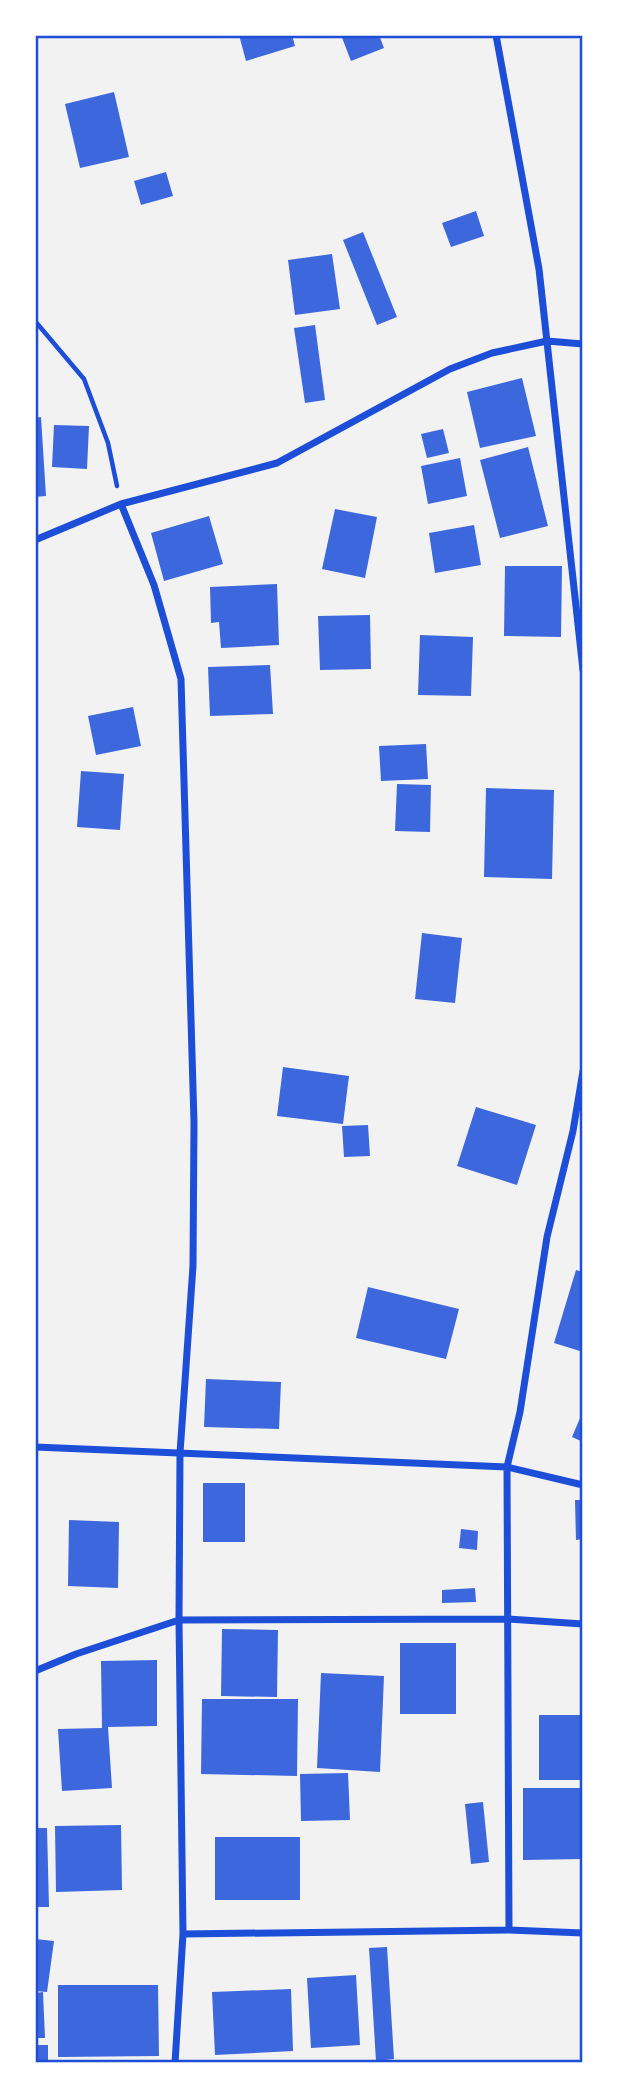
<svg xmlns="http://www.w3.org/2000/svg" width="618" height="2098" viewBox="0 0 618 2098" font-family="Manrope,sans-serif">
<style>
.building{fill:#3d67dc}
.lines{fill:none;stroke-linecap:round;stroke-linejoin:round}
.path{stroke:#1d4ed8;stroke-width:4.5}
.minor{stroke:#1d4ed8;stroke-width:7}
.neatline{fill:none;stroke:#1d4ed8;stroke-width:2.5}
</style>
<rect width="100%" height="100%" fill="#f2f2f2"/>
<path class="building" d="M 239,35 L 292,35 L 295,46 L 246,61 Z
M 341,35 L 379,35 L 384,48 L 351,61 Z
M 114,92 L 129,157 L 80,168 L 65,104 Z
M 166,172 L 173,196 L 141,205 L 134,181 Z
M 476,211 L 484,236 L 451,247 L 442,223 Z
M 363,232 L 397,317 L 377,325 L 343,240 Z
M 332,254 L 340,309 L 295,315 L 288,260 Z
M 315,325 L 325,400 L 305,403 L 294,328 Z
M 522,378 L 536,436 L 480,448 L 467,392 Z
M 41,417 L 46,496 L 35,497 L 35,418 Z
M 54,425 L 89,426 L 87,469 L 52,467 Z
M 443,429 L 449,453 L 427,458 L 421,434 Z
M 528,447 L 548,526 L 500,538 L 480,460 Z
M 460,458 L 467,496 L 428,504 L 421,466 Z
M 335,509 L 377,517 L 365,578 L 322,569 Z
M 209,516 L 223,564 L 164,581 L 151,533 Z
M 474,525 L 481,565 L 435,573 L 429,533 Z
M 505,566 L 562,566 L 561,637 L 504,636 Z
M 277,584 L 279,645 L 221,648 L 219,622 L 211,623 L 210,587 Z
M 370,615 L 371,669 L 320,670 L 318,616 Z
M 420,635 L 473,637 L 471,696 L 418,695 Z
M 270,665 L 273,714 L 210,716 L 208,667 Z
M 133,707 L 141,746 L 96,755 L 88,716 Z
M 426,744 L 428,779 L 381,781 L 379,746 Z
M 81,771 L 124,774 L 120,830 L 77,827 Z
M 397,784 L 431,785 L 430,832 L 395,831 Z
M 486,788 L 554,790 L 552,879 L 484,877 Z
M 422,933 L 462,938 L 455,1003 L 415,999 Z
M 283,1067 L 349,1076 L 343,1124 L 277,1116 Z
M 476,1107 L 536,1125 L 517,1185 L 457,1166 Z
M 368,1125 L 370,1156 L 344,1157 L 342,1126 Z
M 576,1270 L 583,1272 L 583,1352 L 554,1343 Z
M 368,1287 L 459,1309 L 446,1359 L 356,1338 Z
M 206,1379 L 281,1382 L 279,1429 L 204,1427 Z
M 583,1411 L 583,1442 L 572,1437 Z
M 203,1483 L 245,1483 L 245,1542 L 203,1542 Z
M 575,1500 L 583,1500 L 583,1539 L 576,1540 Z
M 69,1520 L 119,1522 L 118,1588 L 68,1586 Z
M 461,1529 L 478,1531 L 477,1550 L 459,1548 Z
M 475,1588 L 476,1602 L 442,1603 L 442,1590 Z
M 222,1629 L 278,1630 L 277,1697 L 221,1696 Z
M 400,1643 L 456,1643 L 456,1714 L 400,1714 Z
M 157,1660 L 157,1726 L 108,1727 L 112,1788 L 62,1791 L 58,1729 L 102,1728 L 101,1661 Z
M 321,1673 L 384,1676 L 380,1772 L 317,1768 Z
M 202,1699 L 298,1699 L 297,1776 L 201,1774 Z
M 539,1715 L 583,1715 L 583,1780 L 539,1780 Z
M 348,1773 L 350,1820 L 301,1821 L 300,1774 Z
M 523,1788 L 583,1788 L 583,1859 L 523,1860 Z
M 483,1802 L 489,1862 L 471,1864 L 465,1804 Z
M 121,1825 L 122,1890 L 56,1892 L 55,1826 Z
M 35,1828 L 47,1828 L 49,1907 L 35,1907 Z
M 215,1837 L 300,1837 L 300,1900 L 215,1900 Z
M 35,1939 L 54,1941 L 47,1992 L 35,1991 Z
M 387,1947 L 394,2059 L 376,2061 L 369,1948 Z
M 356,1975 L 360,2045 L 311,2048 L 307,1978 Z
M 58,1985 L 158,1985 L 159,2056 L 58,2057 Z
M 291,1989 L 293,2051 L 215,2055 L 212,1992 Z
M 43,1992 L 45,2038 L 35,2038 L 35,1993 Z
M 35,2045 L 48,2045 L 48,2063 L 35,2063 Z"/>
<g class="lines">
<path class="path" d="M 35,321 L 84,379 L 108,443 L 117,486"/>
<path class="minor" d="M 496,35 L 539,269 L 583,670
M 121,504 L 277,463 L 450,369 L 492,353 L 547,341 L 583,344
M 35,540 L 121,504 L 154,585 L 181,679 L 194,1122 L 193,1266 L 180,1453 L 179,1620 L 183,1934 L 175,2063
M 35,1447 L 507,1467 L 520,1412 L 547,1237 L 573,1131 L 583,1071
M 35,1671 L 76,1654 L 179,1620 L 508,1619 L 583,1624
M 509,1930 L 507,1467 L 583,1485
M 183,1934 L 509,1930 L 583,1933"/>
</g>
<rect width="618" height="2098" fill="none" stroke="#ffffff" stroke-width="74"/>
<rect x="37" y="37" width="544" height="2024" class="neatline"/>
</svg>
